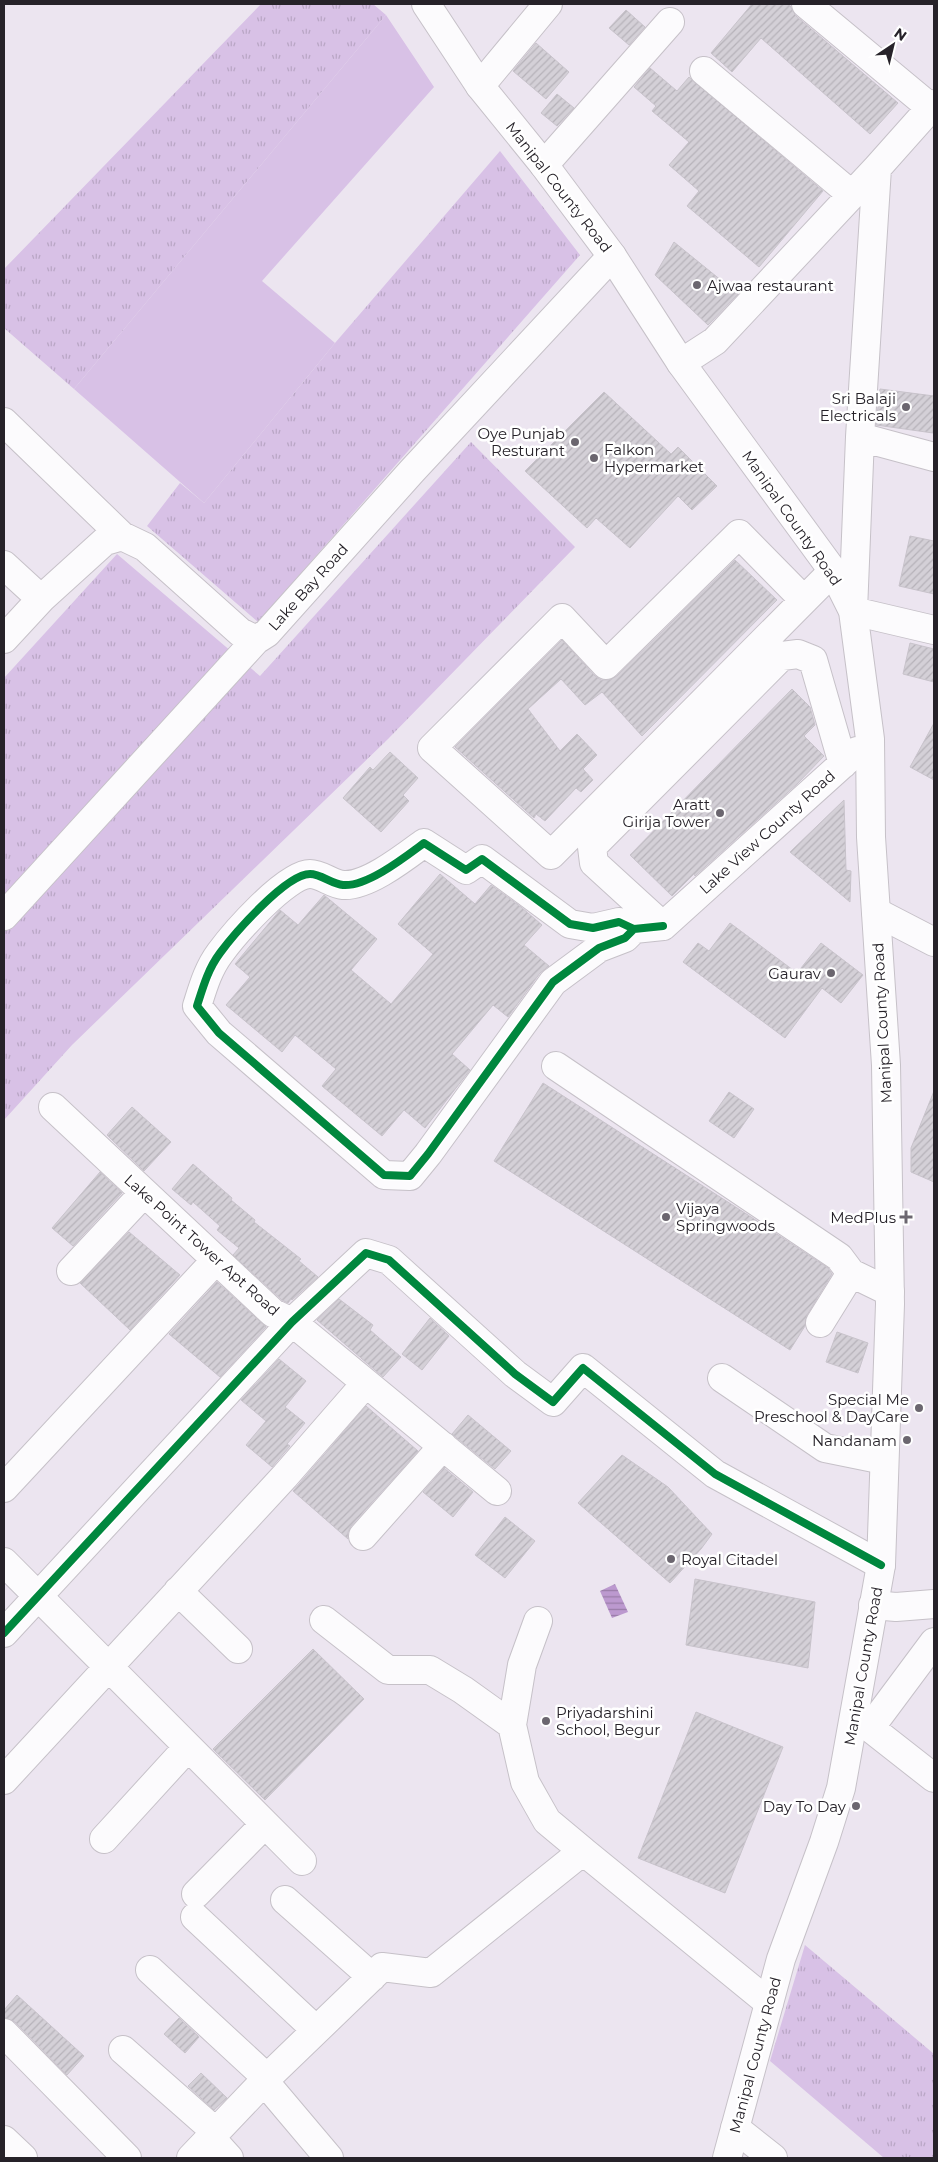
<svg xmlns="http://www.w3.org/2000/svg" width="938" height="2162" viewBox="0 0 938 2162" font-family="Montserrat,sans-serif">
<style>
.grass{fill:url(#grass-tufts)}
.garden{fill:#d8c1e6}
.water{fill:url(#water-rules)}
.building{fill:url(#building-hatch);stroke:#c8c3cb}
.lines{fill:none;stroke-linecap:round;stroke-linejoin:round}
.minor-casing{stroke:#c6c1c8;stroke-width:30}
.major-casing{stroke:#c6c1c8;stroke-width:30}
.minor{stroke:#fcfbfd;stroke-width:28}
.major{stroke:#fcfbfd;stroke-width:28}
.cycleway-casing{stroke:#fff;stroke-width:11}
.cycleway{stroke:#00873e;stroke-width:8}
.poi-dot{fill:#6b666f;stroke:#fff;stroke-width:2}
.labels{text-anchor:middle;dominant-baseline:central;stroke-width:5;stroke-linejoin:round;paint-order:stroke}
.street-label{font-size:15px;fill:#262229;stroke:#fff}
.poi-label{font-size:15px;fill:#262229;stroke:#fff;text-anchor:end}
</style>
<defs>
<pattern id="grass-tufts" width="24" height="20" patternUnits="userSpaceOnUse" patternTransform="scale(1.25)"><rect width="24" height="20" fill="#d8c1e6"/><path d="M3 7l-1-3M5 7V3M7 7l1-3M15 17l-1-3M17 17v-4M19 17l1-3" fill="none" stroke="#b9a6c5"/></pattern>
<pattern id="water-rules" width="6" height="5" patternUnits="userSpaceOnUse" patternTransform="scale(1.25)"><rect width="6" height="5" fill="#bc99cf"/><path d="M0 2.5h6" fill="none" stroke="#997ca8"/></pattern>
<pattern id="building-hatch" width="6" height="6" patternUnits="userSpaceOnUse" patternTransform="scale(1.25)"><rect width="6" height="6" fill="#d4d0d7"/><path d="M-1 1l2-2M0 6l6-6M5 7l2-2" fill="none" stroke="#b6b2b9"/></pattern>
</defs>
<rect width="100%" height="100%" fill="#ece5f0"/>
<path class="grass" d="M 261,4 L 373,4 L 386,15 L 74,389 L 4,328 L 4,269 Z
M 500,151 L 580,255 L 258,622 L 147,526 L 180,483 L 204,503 L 335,343 Z
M 471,442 L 575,547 L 388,739 L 72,1045 L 4,1120 L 4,678 L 117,554 L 260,676 Z
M 805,1945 L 934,2054 L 934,2158 L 884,2158 L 770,2061 Z"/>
<path class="garden" d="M 386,15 L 434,87 L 262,281 L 335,343 L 204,503 L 74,389 Z"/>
<path class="water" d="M 615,1584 L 628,1612 L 612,1618 L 600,1591 Z"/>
<path class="building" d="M 752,4 L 789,4 L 796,16 L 898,103 L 870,134 L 761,38 L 732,72 L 711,53 Z
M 626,10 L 645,27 L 629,45 L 609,28 Z
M 536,43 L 569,72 L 546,99 L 513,71 Z
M 650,68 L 677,91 L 689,77 L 823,191 L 759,267 L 687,206 L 699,191 L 669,165 L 689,142 L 652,111 L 656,106 L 634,87 Z
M 557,94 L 574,108 L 557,126 L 541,113 Z
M 674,242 L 738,294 L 708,325 L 655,275 Z
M 880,389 L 934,396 L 933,433 L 876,425 Z
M 604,392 L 671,454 L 678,447 L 717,486 L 692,510 L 678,496 L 630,548 L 596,518 L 587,528 L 525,471 Z
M 910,536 L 934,541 L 934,594 L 899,586 Z
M 735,560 L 777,600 L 642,736 L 602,692 L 585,705 L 561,679 L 528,709 L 560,751 L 577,734 L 597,755 L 583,769 L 593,780 L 581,792 L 576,788 L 545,821 L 536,814 L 534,818 L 455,747 L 562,640 L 595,676 L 601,680 L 609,680 L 617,676 Z
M 910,643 L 934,649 L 934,682 L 903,674 Z
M 792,689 L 810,707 L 815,725 L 804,736 L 824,756 L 797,784 L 695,876 L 694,874 L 672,896 L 630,855 Z
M 934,723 L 934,780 L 910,767 Z
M 390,752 L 418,778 L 403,795 L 409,801 L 381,832 L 343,798 L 370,767 L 373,770 Z
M 844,800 L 846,870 L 851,871 L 850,902 L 790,852 Z
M 440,874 L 475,904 L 491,885 L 521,907 L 542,925 L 524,945 L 549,966 L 540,973 L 508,1017 L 493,1005 L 452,1054 L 470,1070 L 425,1128 L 404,1110 L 382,1136 L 322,1086 L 336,1069 L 295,1035 L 282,1052 L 226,1005 L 250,977 L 235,964 L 280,910 L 298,925 L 324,895 L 377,939 L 351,970 L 391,1004 L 433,954 L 398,924 Z
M 730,923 L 797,973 L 821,943 L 863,975 L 841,1003 L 822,988 L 785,1038 L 683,962 L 698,943 L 709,951 Z
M 543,1083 L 748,1215 L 828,1268 L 832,1274 L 807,1315 L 805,1326 L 790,1350 L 494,1161 Z
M 934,1091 L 934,1182 L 911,1172 L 911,1148 Z
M 729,1092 L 754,1109 L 734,1138 L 709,1121 Z
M 132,1107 L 171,1142 L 144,1171 L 107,1135 Z
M 193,1164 L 232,1198 L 231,1200 L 255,1220 L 254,1222 L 301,1259 L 299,1261 L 318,1277 L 292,1300 L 291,1299 L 288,1303 L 282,1300 L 233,1255 L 239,1248 L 217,1230 L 220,1226 L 193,1202 L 191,1205 L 172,1189 Z
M 100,1172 L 122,1193 L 73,1246 L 52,1228 Z
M 129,1232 L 180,1275 L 130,1330 L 80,1283 Z
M 217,1282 L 266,1327 L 220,1377 L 169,1334 Z
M 339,1299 L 373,1325 L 370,1330 L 401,1357 L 383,1377 L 317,1320 Z
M 430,1318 L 449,1336 L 422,1370 L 402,1354 Z
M 837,1332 L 868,1343 L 858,1373 L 826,1362 Z
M 279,1359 L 306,1381 L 285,1407 L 305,1423 L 287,1444 L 290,1446 L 272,1467 L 246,1445 L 266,1421 L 241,1400 Z
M 366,1406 L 418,1451 L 351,1526 L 348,1532 L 348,1539 L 293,1491 Z
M 468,1415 L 511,1451 L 495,1469 L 452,1434 Z
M 622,1455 L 668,1487 L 712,1534 L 701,1549 L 670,1583 L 578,1503 Z
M 444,1468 L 473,1492 L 453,1517 L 423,1492 Z
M 505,1517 L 535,1541 L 505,1578 L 475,1555 Z
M 695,1579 L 815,1602 L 808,1668 L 686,1645 Z
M 313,1649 L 364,1699 L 265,1800 L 213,1749 Z
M 696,1712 L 783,1747 L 725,1893 L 638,1858 Z
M 17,1995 L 84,2056 L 67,2075 L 15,2022 L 4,2017 L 4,2010 Z
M 179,2018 L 199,2037 L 185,2053 L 164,2034 Z
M 201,2073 L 227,2098 L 214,2110 L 188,2086 Z"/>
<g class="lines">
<defs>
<path id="minor" d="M 806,4 L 931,108
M 704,71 L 851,194
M 480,86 L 548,4
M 934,104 L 877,168 L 860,437 L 853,611 L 934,630
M 544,165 L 670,22
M 681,363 L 715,341 L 877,168
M 4,422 L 122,536
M 860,437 L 934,457
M 4,565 L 41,599
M 804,600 L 739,534 L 606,665 L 562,618 L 432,748 L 551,855 L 833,571
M 4,639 L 41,599 L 105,541 L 122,536 L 145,547 L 240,632 L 256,640
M 876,912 L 934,942
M 4,916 L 256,640 L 267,633 L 412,471 L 612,256
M 663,926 L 594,863 L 592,847 L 782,656 L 798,654 L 813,660 L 843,764
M 663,926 L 857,751
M 634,929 L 625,938 L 599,948 L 553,982 L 428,1154 L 410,1176 L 384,1175 L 219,1033 L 197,1006 C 203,987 208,969 220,953 C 234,934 286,874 310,874 C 321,874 332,884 343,885 C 367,887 405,857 424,843 L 466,870 L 482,859 L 570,924 L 593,928 L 619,922 L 634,929 L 663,926
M 556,1066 L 839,1257 L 851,1273 L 890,1292
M 53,1107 L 273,1313 L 292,1322 L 497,1491
M 71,1271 L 144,1193
M 820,1323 L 851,1273
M 722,1378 L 825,1448 L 884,1460
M 4,1488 L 216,1260
M 363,1536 L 443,1446
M 4,1562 L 302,1861
M 178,1591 L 238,1649
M 873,1605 L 896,1607 L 934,1604
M 324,1620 L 388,1670 L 430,1670 L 463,1690 L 512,1725
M 538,1621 L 522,1665 L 512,1725 L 525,1782 L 547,1821 L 583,1851
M 4,1633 L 292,1322 L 366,1253 L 389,1260 L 515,1374 L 553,1402 L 583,1368 L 715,1474 L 881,1565
M 855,1716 L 934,1778
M 870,1728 L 934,1642
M 4,1780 L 285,1476 L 366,1383
M 104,1839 L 188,1747
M 196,1894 L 265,1824
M 285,1900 L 372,1977
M 195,1917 L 316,2030
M 150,1970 L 267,2078
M 4,2033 L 127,2158
M 123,2050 L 216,2132
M 264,2081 L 329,2158
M 735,2128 L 773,2158
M 211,2138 L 229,2158
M 4,2140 L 23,2158
M 191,2158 L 271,2074 L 382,1967 L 431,1973 L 583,1851 L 769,2003"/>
<path id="major" d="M 426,4 L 480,86 L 544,165 L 612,256 L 681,363 L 833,571 L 853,611 L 870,739 L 871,837 L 886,1065 L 890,1304 L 881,1565 L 841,1788 L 824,1842 L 781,1959 L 727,2158"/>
</defs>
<use href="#minor" class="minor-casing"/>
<use href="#major" class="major-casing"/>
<use href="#minor" class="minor"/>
<use href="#major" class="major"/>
<defs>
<path id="cycleway" d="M 634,929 L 625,938 L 599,948 L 553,982 L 428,1154 L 410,1176 L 384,1175 L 219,1033 L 197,1006 C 203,987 208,969 220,953 C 234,934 286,874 310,874 C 321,874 332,884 343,885 C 367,887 405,857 424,843 L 466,870 L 482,859 L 570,924 L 593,928 L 619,922 L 634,929 L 663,926
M 4,1633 L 292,1322 L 366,1253 L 389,1260 L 515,1374 L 553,1402 L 583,1368 L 715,1474 L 881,1565"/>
</defs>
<use href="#cycleway" class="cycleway-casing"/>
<use href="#cycleway" class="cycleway"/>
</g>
<g class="poi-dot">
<circle cx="697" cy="285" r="5"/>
<circle cx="906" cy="407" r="5"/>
<circle cx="575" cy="442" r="5"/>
<circle cx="594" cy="458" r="5"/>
<circle cx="720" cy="813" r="5"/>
<circle cx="831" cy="973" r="5"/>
<circle cx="666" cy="1217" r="5"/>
<path d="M903.5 1209.5h5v5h5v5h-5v5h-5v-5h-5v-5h5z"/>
<circle cx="919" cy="1408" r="5"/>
<circle cx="907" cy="1440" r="5"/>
<circle cx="671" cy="1559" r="5"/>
<circle cx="546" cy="1721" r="5"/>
<circle cx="856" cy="1806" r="5"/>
</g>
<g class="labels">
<g class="street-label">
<text transform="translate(559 187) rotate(52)">Manipal County Road</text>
<text transform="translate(792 518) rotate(55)">Manipal County Road</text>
<text transform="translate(308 587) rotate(-48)">Lake Bay Road</text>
<text transform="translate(767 832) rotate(-42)">Lake View County Road</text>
<text transform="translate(882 1023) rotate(-93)">Manipal County Road</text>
<text transform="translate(202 1245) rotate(42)">Lake Point Tower Apt Road</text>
<text transform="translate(863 1666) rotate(-80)">Manipal County Road</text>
<text transform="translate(755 2055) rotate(-75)">Manipal County Road</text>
</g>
<g class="poi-label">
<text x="707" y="285" text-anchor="start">Ajwaa restaurant</text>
<text x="896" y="398">Sri Balaji<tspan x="896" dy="17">Electricals</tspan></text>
<text x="565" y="433">Oye Punjab<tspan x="565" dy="17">Resturant</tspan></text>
<text x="604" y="449" text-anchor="start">Falkon<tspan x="604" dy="17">Hypermarket</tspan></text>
<text x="710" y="804">Aratt<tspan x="710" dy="17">Girija Tower</tspan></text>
<text x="821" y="973">Gaurav</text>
<text x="676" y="1208" text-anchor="start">Vijaya<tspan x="676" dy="17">Springwoods</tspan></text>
<text x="896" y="1217">MedPlus</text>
<text x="909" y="1399">Special Me<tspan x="909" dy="17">Preschool &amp; DayCare</tspan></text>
<text x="897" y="1440">Nandanam</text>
<text x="681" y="1559" text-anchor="start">Royal Citadel</text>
<text x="556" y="1712" text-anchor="start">Priyadarshini<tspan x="556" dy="17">School, Begur</tspan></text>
<text x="846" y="1806">Day To Day</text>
</g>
</g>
<rect width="938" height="2162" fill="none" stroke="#262229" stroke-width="10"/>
<g transform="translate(893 45) rotate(35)" stroke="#ffffff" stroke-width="4" paint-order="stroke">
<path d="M0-4L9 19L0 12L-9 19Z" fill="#262229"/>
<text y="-8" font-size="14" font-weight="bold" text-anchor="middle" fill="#262229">N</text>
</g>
</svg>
